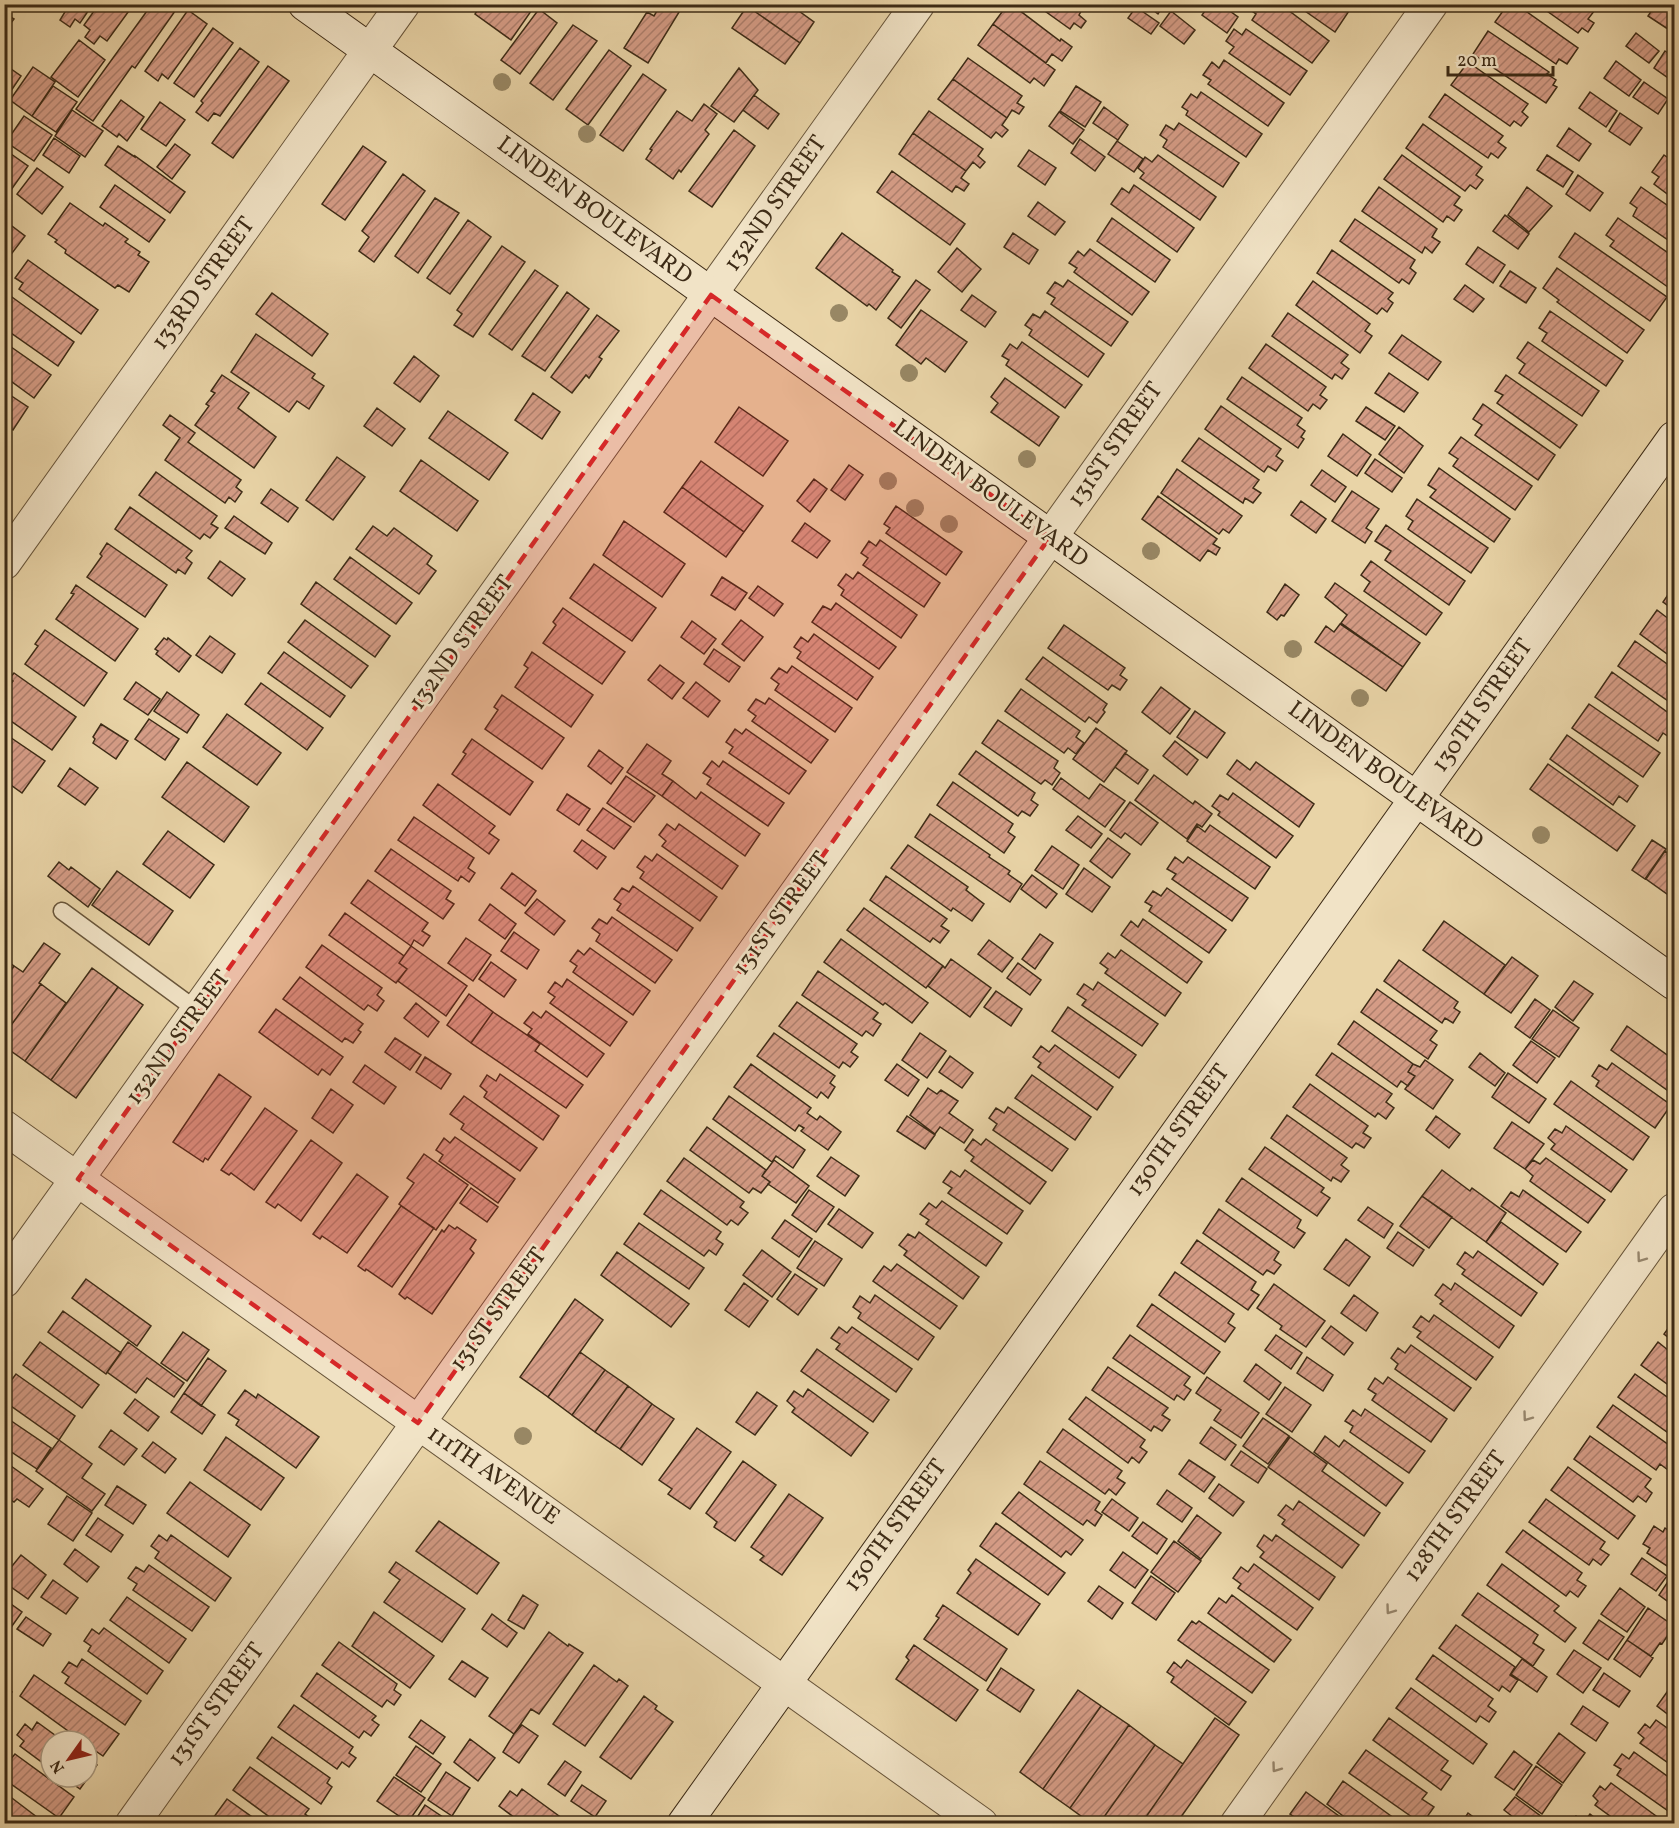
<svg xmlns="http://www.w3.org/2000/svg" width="1679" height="1828" viewBox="0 0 1679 1828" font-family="Vollkorn,serif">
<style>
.building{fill:url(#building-hatch);stroke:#3d2b16;stroke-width:1.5}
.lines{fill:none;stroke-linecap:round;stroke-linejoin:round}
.lane-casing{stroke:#68553a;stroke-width:19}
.street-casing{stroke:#68553a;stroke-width:35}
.secondary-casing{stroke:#3d2b16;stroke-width:35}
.lane{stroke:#f1e3c6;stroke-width:16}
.street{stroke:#f1e3c6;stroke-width:33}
.secondary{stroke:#f1e3c6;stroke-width:33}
.tree{fill:#988764}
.oneway{stroke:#97876e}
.marked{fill:#d62828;fill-opacity:0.2;stroke:#d62828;stroke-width:4.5;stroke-dasharray:12 8;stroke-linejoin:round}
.labels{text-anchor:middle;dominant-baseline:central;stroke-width:5;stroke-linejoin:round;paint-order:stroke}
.street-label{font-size:24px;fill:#3d2b16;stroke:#f1e3c6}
</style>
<defs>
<pattern id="building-hatch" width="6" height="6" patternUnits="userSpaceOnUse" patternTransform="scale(1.5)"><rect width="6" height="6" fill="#d59c86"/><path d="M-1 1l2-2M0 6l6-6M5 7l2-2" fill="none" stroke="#ae7f6d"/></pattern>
</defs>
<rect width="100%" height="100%" fill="#e9d4a7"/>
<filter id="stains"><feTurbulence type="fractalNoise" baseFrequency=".00333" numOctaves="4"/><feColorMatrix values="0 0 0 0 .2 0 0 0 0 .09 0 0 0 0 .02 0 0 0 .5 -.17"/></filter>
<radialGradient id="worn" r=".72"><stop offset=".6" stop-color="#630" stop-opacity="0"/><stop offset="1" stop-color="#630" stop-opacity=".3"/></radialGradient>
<path class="building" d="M 60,4 L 93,4 L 80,23 L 75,19 L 70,27 L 60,20 L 65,12 L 59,7 Z
M 99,4 L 134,4 L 107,41 L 100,36 L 94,44 L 85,37 L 90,30 L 84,25 Z
M 152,4 L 180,4 L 135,68 L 132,66 L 93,121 L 76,109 Z
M 481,4 L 536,4 L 511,40 L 475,14 Z
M 661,4 L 684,4 L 648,63 L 624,48 L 647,12 L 654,16 Z
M 748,4 L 789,4 L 814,22 L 800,43 L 747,6 Z
M 816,4 L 829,4 L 825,10 Z
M 1008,4 L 1011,4 L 1060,41 L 1061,39 L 1072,47 L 1062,61 L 1052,54 L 1046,63 L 993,24 Z
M 1035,4 L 1079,4 L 1083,8 L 1079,15 L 1086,21 L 1081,28 L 1074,23 L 1070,29 Z
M 1145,4 L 1164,4 L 1158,14 Z
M 1210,4 L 1220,4 L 1238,17 L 1227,33 L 1202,15 Z
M 1252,4 L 1280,4 L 1329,41 L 1312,63 L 1252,20 L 1256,14 L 1249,9 Z
M 1295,4 L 1345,4 L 1351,8 L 1335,32 Z
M 1508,4 L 1521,4 L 1520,7 L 1578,48 L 1567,64 L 1559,59 L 1556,64 L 1495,22 Z
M 1537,4 L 1587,4 L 1595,10 L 1588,19 L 1594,23 L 1588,32 L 1582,28 L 1578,33 Z
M 1656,4 L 1664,4 L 1674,11 L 1674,33 L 1648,16 Z
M 747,6 L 800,43 L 785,64 L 732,28 Z
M 1136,7 L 1159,23 L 1151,34 L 1128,18 Z
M 539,9 L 557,23 L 520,74 L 501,60 Z
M 188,10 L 207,24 L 168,79 L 162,74 L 158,81 L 145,71 Z
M 1171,11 L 1195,30 L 1184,44 L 1160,26 Z
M 4,13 L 14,19 L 4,32 Z
M 993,24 L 1055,70 L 1044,86 L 1034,78 L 1030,83 L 978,45 Z
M 573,25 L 597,41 L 553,100 L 530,83 Z
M 213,28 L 233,43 L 194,97 L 174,83 Z
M 1234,29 L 1242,35 L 1246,29 L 1307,71 L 1290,95 L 1229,53 L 1234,47 L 1226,41 Z
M 1488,31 L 1549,72 L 1547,74 L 1556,80 L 1553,85 L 1557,87 L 1546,103 L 1473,54 Z
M 1636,33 L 1659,51 L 1649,63 L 1626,46 Z
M 79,40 L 105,60 L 78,97 L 51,77 Z
M 240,48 L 259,62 L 220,116 L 214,113 L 208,121 L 196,112 L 203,103 L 201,101 Z
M 609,50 L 631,66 L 588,125 L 566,109 Z
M 1665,51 L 1674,57 L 1674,82 L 1654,68 Z
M 968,58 L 1022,96 L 1017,103 L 1024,107 L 1019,114 L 1012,110 L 1007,118 L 953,79 Z
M 1224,60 L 1284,103 L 1268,126 L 1208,84 L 1211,80 L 1203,75 L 1212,62 L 1219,68 Z
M 1616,61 L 1641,80 L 1629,96 L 1604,78 Z
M 1468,62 L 1528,104 L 1522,112 L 1528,117 L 1521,126 L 1514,121 L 1510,126 L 1451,85 Z
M 4,64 L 21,76 L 9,94 L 4,90 Z
M 268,66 L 289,81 L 233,158 L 212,143 Z
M 33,67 L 55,82 L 32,116 L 10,100 Z
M 739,68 L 758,90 L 734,122 L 711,106 Z
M 643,74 L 666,90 L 623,151 L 600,135 Z
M 953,79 L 1007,118 L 1002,125 L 1008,130 L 1002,137 L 996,132 L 991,138 L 938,99 Z
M 1644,82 L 1668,99 L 1658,114 L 1633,97 Z
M 53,86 L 77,102 L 56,132 L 32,116 Z
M 1076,86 L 1101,102 L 1085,127 L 1060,111 Z
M 1201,92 L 1262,134 L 1246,157 L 1186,115 L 1188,111 L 1182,107 L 1191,94 L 1197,98 Z
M 1590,92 L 1617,111 L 1606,127 L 1579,108 Z
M 1445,94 L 1503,136 L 1498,142 L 1506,148 L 1498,158 L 1491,153 L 1488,158 L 1429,117 Z
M 754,95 L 779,114 L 768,129 L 743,110 Z
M 121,100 L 144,117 L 127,141 L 119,134 L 117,137 L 102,126 Z
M 160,102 L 185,120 L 166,146 L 141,129 Z
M 704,104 L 717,114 L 705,130 L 709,134 L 681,172 L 679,170 L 673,179 L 646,159 L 652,150 L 650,149 L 677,111 L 692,121 Z
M 1104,107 L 1128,125 L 1118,140 L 1093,123 Z
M 72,110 L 103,131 L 85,157 L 55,136 Z
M 929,111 L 983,149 L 978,156 L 985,162 L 980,168 L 973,162 L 966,171 L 913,133 Z
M 1059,112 L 1084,130 L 1073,144 L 1049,126 Z
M 1620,113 L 1642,128 L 1630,145 L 1609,131 Z
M 24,116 L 52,135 L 34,161 L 6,142 Z
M 1179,123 L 1239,163 L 1223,187 L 1163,147 L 1167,140 L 1160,135 L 1166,125 L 1174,130 Z
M 1423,124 L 1482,167 L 1476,175 L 1483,180 L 1476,189 L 1470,185 L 1465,191 L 1406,148 Z
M 1569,128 L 1591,144 L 1579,161 L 1557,146 Z
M 734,130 L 755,146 L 712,207 L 689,191 Z
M 913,133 L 966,171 L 961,178 L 969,184 L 964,191 L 956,186 L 952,192 L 899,154 Z
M 54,138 L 80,156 L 69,173 L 43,155 Z
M 1080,139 L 1105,157 L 1095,171 L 1071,153 Z
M 1117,141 L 1143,159 L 1134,172 L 1108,154 Z
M 175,144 L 190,155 L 172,179 L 157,167 Z
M 118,146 L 135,157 L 135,156 L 185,192 L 170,213 L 105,165 Z
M 363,146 L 386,162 L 345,220 L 322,204 Z
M 4,149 L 28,166 L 11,190 L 4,185 Z
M 1029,150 L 1056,168 L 1045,185 L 1018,166 Z
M 1158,155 L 1216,197 L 1200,220 L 1140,178 L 1144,173 L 1138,168 L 1145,157 L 1152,162 Z
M 1402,155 L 1460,197 L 1454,205 L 1462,210 L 1454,221 L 1447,216 L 1443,222 L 1384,179 Z
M 1547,155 L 1573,172 L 1563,187 L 1537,170 Z
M 1664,155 L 1674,162 L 1674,199 L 1654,184 L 1659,177 L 1652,172 Z
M 37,168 L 63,187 L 42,214 L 17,194 Z
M 892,171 L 965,224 L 950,245 L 877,192 Z
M 403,174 L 425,191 L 374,262 L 359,251 L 369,237 L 362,231 Z
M 1578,175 L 1603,193 L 1590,211 L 1566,194 Z
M 115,185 L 165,220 L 149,242 L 100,207 Z
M 1134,185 L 1194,228 L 1177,252 L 1111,204 L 1122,188 L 1129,193 Z
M 1379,187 L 1437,229 L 1432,237 L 1440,242 L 1432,253 L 1425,247 L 1422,253 L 1362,211 Z
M 1527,187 L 1552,206 L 1529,232 L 1508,215 Z
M 1641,187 L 1674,210 L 1674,244 L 1633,216 L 1637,208 L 1630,203 Z
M 435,198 L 459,213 L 418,273 L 395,256 Z
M 1038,202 L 1065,222 L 1055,235 L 1028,216 Z
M 70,203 L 103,226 L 105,223 L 128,239 L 125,242 L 140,252 L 138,255 L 149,262 L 129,292 L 118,285 L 115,288 L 65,253 L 66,250 L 55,242 L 57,240 L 48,234 Z
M 1505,215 L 1529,234 L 1518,249 L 1493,231 Z
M 1112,218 L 1170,260 L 1155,282 L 1097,241 Z
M 1618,218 L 1674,257 L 1674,286 L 1672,290 L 1610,246 L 1614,241 L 1606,235 Z
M 1355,219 L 1415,260 L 1410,268 L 1416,273 L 1409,284 L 1402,279 L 1399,283 L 1340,241 Z
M 4,220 L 25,236 L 6,261 L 4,260 Z
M 468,220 L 491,237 L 450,294 L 427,278 Z
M 842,233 L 893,270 L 892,272 L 900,277 L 876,310 L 869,304 L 867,306 L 816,268 Z
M 1013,233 L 1038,250 L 1029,264 L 1004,247 Z
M 1575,233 L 1667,297 L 1650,321 L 1559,257 Z
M 502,246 L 525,262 L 473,337 L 454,325 L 462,314 L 457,310 Z
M 1478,247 L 1505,265 L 1493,283 L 1466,264 Z
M 957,248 L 981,269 L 962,292 L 938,272 Z
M 1090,249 L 1149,292 L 1132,315 L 1074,272 L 1077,268 L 1069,263 L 1078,251 L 1084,256 Z
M 1332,250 L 1393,293 L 1388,299 L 1393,303 L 1387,312 L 1382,308 L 1377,314 L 1317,273 Z
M 28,260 L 98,310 L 81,334 L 19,289 L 23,283 L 15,278 Z
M 1557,268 L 1644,330 L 1627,353 L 1557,302 L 1559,300 L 1543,288 Z
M 535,270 L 558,286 L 512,350 L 489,334 Z
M 1510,271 L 1536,288 L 1526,303 L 1500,286 Z
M 916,280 L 930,290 L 901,328 L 888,318 Z
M 1068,280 L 1128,322 L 1111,346 L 1051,304 L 1055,298 L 1047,293 L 1055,282 L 1063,287 Z
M 1313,281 L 1370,324 L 1365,331 L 1372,336 L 1360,353 L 1296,305 Z
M 1465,285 L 1484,299 L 1473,312 L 1454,299 Z
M 5,292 L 74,342 L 58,366 L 4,328 Z
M 567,292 L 589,309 L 545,371 L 522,356 Z
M 272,293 L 328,334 L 312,356 L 256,314 Z
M 972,295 L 996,312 L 985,327 L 961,310 Z
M 921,310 L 967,342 L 945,372 L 926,358 L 921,364 L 896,345 Z
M 1045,311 L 1104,354 L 1088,377 L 1029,335 L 1032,330 L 1025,325 L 1033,314 L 1040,318 Z
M 1550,311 L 1623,361 L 1606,386 L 1542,341 L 1547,333 L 1539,328 Z
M 1288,313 L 1348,355 L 1341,363 L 1349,369 L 1342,379 L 1335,374 L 1332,379 L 1272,336 Z
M 597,315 L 619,331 L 599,357 L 602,359 L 589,378 L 586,375 L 572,393 L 551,377 Z
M 256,334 L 315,374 L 312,378 L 324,386 L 309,409 L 297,401 L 289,412 L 231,372 Z
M 1402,335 L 1441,362 L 1428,380 L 1389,353 Z
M 4,342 L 51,375 L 34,398 L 4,376 Z
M 1022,342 L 1082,385 L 1065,408 L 1006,365 L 1009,360 L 1002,356 L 1010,344 L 1017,349 Z
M 1528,342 L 1599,391 L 1582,416 L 1519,373 L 1525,364 L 1517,358 Z
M 1266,344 L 1326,387 L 1320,395 L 1327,400 L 1320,409 L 1313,404 L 1308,411 L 1249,368 Z
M 414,356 L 439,376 L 420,402 L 394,383 Z
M 1389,373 L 1418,393 L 1404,412 L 1375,393 Z
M 222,375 L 249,393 L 238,408 L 276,437 L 254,468 L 195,425 L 209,406 L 206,404 L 215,393 L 211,391 Z
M 1506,375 L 1577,425 L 1560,448 L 1497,403 L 1503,395 L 1495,391 Z
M 1242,377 L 1302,418 L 1297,425 L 1305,431 L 1301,437 L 1304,439 L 1298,448 L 1227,399 Z
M 1005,378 L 1059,417 L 1039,446 L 991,412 L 998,403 L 991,397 Z
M 4,391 L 28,407 L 13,430 L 4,424 Z
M 533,393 L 560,412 L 542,439 L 515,420 Z
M 1483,404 L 1555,455 L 1538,480 L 1475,435 L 1482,425 L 1473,419 Z
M 1221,406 L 1281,449 L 1276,456 L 1283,461 L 1276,471 L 1268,466 L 1264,472 L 1205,429 Z
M 739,407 L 788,441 L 763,476 L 715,442 Z
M 1366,407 L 1395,426 L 1385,440 L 1356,421 Z
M 377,408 L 405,429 L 392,446 L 364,426 Z
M 448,411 L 508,453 L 489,480 L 429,438 Z
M 170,415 L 195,433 L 188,442 L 241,480 L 236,487 L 242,492 L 235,502 L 229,497 L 225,503 L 165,460 L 180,438 L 163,425 Z
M 1399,427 L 1423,446 L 1404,473 L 1379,454 Z
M 1343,434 L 1371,455 L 1357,476 L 1328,456 Z
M 1461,437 L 1532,486 L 1515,510 L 1453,466 L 1458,459 L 1449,453 Z
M 1199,438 L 1259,480 L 1253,488 L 1261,493 L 1253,503 L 1245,498 L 1243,503 L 1182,461 Z
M 337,457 L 365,477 L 333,520 L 306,500 Z
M 1375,459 L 1402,478 L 1392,492 L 1365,473 Z
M 421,460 L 478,501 L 457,531 L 400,491 Z
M 701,461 L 763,506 L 744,532 L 682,487 Z
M 849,465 L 863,475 L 845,500 L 831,490 Z
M 1439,468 L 1510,519 L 1494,542 L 1430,497 L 1436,490 L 1428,485 Z
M 1177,469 L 1242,516 L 1229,533 L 1223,529 L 1219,534 L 1161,493 Z
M 1322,470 L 1346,487 L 1335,502 L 1311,485 Z
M 156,472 L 217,516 L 211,524 L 218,528 L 210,538 L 204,534 L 200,539 L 139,495 Z
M 814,479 L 827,489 L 810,512 L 797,501 Z
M 682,487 L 744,532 L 726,557 L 664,512 Z
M 271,489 L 298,508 L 288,522 L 261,503 Z
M 1352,491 L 1379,509 L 1366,528 L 1372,532 L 1365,543 L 1332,521 Z
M 1158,496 L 1217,539 L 1213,544 L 1220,548 L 1216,555 L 1208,550 L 1200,561 L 1142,519 Z
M 1417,499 L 1488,548 L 1471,573 L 1408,529 L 1413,521 L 1406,516 Z
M 1301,501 L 1326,519 L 1316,533 L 1291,515 Z
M 896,506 L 962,552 L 946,575 L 886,533 L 890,528 L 884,524 Z
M 130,507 L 192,551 L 186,558 L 192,563 L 185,574 L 178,569 L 176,573 L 115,529 Z
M 234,516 L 272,543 L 265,554 L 225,528 Z
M 624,521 L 685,564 L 662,597 L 603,555 Z
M 805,523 L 830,541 L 817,558 L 792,541 Z
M 1386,525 L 1465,581 L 1449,605 L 1385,560 L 1391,551 L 1375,541 Z
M 373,526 L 387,536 L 394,528 L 432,556 L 427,564 L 436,571 L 419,594 L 356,549 Z
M 880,540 L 940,583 L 924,607 L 863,565 L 868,558 L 861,553 L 869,541 L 876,546 Z
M 107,543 L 167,585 L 145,617 L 87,577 L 102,556 L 100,554 Z
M 350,557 L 412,603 L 396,624 L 334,579 Z
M 220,561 L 245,579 L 232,596 L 208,578 Z
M 1371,561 L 1442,613 L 1426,635 L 1364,591 L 1370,582 L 1361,575 Z
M 594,564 L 656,608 L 632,641 L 570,598 Z
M 858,572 L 917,615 L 901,638 L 841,595 L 844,590 L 838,585 L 846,574 L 853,579 Z
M 722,577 L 747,593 L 735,610 L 711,595 Z
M 316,582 L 390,636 L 375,657 L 301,604 Z
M 1335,583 L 1420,643 L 1403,667 L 1341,623 L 1347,615 L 1325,597 Z
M 1285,584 L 1299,595 L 1284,616 L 1281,615 L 1277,620 L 1267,612 Z
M 76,585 L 138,629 L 115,661 L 56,619 L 74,594 L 71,593 Z
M 758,586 L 783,604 L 774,616 L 749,598 Z
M 1674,586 L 1674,610 L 1663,602 Z
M 836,603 L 896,647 L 879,669 L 812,622 L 823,606 L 831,610 Z
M 563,608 L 625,652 L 602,684 L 543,643 L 556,625 L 553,622 Z
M 1657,610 L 1674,623 L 1674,659 L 1640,634 Z
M 305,620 L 368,666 L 351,688 L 288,642 Z
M 741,620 L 763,637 L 744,661 L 722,644 Z
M 692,621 L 716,639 L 704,654 L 681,637 Z
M 1340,624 L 1403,667 L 1386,691 L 1315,642 L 1326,626 L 1334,632 Z
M 1064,625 L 1125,668 L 1120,675 L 1127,680 L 1120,690 L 1112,685 L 1108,690 L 1048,648 Z
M 45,630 L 107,673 L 84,706 L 25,664 L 38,646 L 35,644 Z
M 814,634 L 873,677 L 857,700 L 797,658 L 801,652 L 794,647 L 801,637 L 808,642 Z
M 210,636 L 235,654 L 222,673 L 196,655 Z
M 164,638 L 167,640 L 168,638 L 191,656 L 179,672 L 156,654 L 158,651 L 155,649 Z
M 1635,641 L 1674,669 L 1674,705 L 1618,666 Z
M 714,649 L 740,667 L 729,682 L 704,664 Z
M 284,652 L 345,696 L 330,717 L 268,673 Z
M 532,652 L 593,695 L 571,727 L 515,687 L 528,668 L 524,665 Z
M 1043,657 L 1107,704 L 1103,710 L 1105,712 L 1097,723 L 1089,717 L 1085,722 L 1026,679 Z
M 660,665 L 684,683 L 672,699 L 648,680 Z
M 792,666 L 852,708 L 835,732 L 775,690 L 779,684 L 771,678 L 779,668 L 787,673 Z
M 1612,672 L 1674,717 L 1674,736 L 1672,739 L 1663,733 L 1658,741 L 1595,697 Z
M 14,673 L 76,717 L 52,750 L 4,716 L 4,693 L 13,681 L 9,679 Z
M 136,682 L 160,699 L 148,715 L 124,699 Z
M 696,682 L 720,701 L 708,717 L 683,698 Z
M 261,683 L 323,728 L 307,750 L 245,704 Z
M 1161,687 L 1190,709 L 1170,734 L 1142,712 Z
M 1021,689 L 1080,731 L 1076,737 L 1084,743 L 1076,754 L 1068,748 L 1064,753 L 1005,711 Z
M 167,692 L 199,715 L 187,733 L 154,711 Z
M 502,695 L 564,738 L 542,769 L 485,729 L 498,710 L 494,707 Z
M 769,698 L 828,740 L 811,763 L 752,721 L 756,716 L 748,710 L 756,699 L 765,704 Z
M 1589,704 L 1660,753 L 1643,777 L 1572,728 Z
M 1195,711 L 1225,733 L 1207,758 L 1177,737 Z
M 227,714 L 281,753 L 257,785 L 203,747 Z
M 149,719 L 179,739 L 165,760 L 135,739 Z
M 998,720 L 1058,761 L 1054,768 L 1060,773 L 1052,785 L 1045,780 L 1041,784 L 982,743 Z
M 101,724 L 128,741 L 116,759 L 93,743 L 95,739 L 93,737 Z
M 1096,728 L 1127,751 L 1104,782 L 1073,759 Z
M 735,729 L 742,734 L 746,729 L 806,771 L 789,794 L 729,753 L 733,747 L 726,742 Z
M 4,733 L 45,761 L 22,793 L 4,780 Z
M 1567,735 L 1638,786 L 1627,802 L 1619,796 L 1613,805 L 1550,759 Z
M 472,739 L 533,782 L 510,815 L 452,774 L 466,754 L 463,752 Z
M 1175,741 L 1198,760 L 1187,775 L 1163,756 Z
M 647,744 L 671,761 L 662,774 L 673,781 L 662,796 L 627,772 Z
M 599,750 L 623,768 L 611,784 L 588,766 Z
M 976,751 L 1035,793 L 1031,800 L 1038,805 L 1030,816 L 1022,811 L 1018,816 L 959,774 Z
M 1125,753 L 1148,770 L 1138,784 L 1115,767 Z
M 1237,760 L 1250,770 L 1256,762 L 1314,804 L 1299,827 L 1227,774 Z
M 712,761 L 719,767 L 723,761 L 784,803 L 768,826 L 707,784 L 711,778 L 703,773 Z
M 187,762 L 249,807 L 224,842 L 162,797 Z
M 1548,764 L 1635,826 L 1617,851 L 1530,789 Z
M 70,768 L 98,788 L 85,805 L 58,786 Z
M 1154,775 L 1193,804 L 1195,801 L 1212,814 L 1202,827 L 1197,824 L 1187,839 L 1135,800 Z
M 626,776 L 655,796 L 634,822 L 607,803 Z
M 1061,778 L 1089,799 L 1100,784 L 1125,801 L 1105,827 L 1053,789 Z
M 673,781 L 696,799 L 701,792 L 760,834 L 745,856 L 662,796 Z
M 953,782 L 1013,824 L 1008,832 L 1015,837 L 1004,853 L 937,805 Z
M 438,784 L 495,826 L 489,833 L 499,840 L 489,854 L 423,805 Z
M 1233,793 L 1293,836 L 1276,858 L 1218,815 L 1220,812 L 1212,806 L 1220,795 L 1228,800 Z
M 567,794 L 590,809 L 579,825 L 557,810 Z
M 4,800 L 11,804 L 4,813 Z
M 1130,802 L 1158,823 L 1141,845 L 1125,833 L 1121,838 L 1110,830 Z
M 603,808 L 631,827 L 614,849 L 587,830 Z
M 930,814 L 990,855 L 989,857 L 1010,871 L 1008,874 L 1022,884 L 1010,902 L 915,837 Z
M 1078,816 L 1102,834 L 1091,848 L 1066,830 Z
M 414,817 L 474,858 L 468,868 L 475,873 L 469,882 L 461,876 L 458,881 L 398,840 Z
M 667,824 L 675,830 L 679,824 L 738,866 L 722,889 L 662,846 L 666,841 L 659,835 Z
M 1210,825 L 1270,867 L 1255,889 L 1187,841 L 1197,826 L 1205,832 Z
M 168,831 L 214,865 L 190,898 L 143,864 Z
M 1108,838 L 1130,854 L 1112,878 L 1090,861 Z
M 582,840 L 606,857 L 597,869 L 574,851 Z
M 1652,840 L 1666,849 L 1645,879 L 1632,870 Z
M 908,845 L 968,887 L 966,890 L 984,904 L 972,921 L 953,908 L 951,911 L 891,868 Z
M 1052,846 L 1079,865 L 1063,889 L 1035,870 Z
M 391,849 L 451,891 L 446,899 L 454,904 L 443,919 L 375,871 Z
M 1665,851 L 1674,858 L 1674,899 L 1646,879 Z
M 657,854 L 717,897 L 700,921 L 640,878 L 644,872 L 637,867 L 645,856 L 652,861 Z
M 1175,857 L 1183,863 L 1188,857 L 1248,898 L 1232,921 L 1172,879 L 1176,874 L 1167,869 Z
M 59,862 L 69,870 L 71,867 L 100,889 L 88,907 L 48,876 Z
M 1084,868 L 1110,887 L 1092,912 L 1066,894 Z
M 117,871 L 173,911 L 149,945 L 92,905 Z
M 512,873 L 536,891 L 525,906 L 501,888 Z
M 1032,875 L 1057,894 L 1046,908 L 1021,889 Z
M 886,876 L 947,919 L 941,926 L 949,931 L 940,943 L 933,938 L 930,942 L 870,900 Z
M 368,880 L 428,923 L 422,931 L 430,936 L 423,946 L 414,940 L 411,946 L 351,903 Z
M 633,886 L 693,928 L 677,951 L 617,910 L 621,904 L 614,899 L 622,888 L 629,892 Z
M 1167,888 L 1226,930 L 1209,953 L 1149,911 L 1152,906 L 1145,902 L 1153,891 L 1161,896 Z
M 537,899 L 565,921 L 554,935 L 525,913 Z
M 490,904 L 516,924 L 505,939 L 479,920 Z
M 864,908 L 943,966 L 926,988 L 847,930 Z
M 345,913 L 404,956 L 399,963 L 407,969 L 396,983 L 329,935 Z
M 612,917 L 672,960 L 655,983 L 596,941 L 600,934 L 592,928 L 599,919 L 607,924 Z
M 1143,919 L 1202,962 L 1187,983 L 1121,935 L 1131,921 L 1138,927 Z
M 1444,921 L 1505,965 L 1484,994 L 1423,950 Z
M 514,932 L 539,950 L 527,969 L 501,951 Z
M 1040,934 L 1053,943 L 1035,969 L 1022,959 Z
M 466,938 L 491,955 L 473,981 L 448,963 Z
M 841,939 L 928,1003 L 912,1023 L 885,1003 L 883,1005 L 824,962 Z
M 989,940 L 1013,958 L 1002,972 L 978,954 Z
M 44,943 L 60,954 L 39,983 L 41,984 L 4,1035 L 4,980 L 14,966 L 23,972 Z
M 322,945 L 382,988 L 377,995 L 384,1001 L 377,1011 L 368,1005 L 364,1010 L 306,967 Z
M 411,946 L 467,986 L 446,1016 L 398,981 L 407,969 L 399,963 Z
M 590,948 L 650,991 L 633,1015 L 573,972 L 577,966 L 570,961 L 578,950 L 584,955 Z
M 1121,950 L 1181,993 L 1165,1016 L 1105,973 L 1108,969 L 1100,963 L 1108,953 L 1115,958 Z
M 1512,957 L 1538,976 L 1511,1013 L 1484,994 Z
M 4,959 L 14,966 L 4,980 Z
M 951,959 L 991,988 L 970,1017 L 928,986 L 943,966 L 945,968 Z
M 1399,960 L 1458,1002 L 1454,1008 L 1460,1012 L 1453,1023 L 1445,1018 L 1442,1023 L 1384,981 Z
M 491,962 L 516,980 L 504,997 L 479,979 Z
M 1018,963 L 1041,980 L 1030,995 L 1007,978 Z
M 92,968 L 118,987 L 51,1080 L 25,1061 Z
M 818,971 L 878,1013 L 873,1019 L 881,1024 L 873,1036 L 866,1031 L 862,1036 L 802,995 Z
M 300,977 L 363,1024 L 358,1030 L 361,1032 L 353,1043 L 345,1038 L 342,1042 L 283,999 Z
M 567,979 L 627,1022 L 610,1046 L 550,1003 L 555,997 L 548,992 L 555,982 L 562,987 Z
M 1574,981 L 1593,994 L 1573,1021 L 1555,1007 Z
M 1098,982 L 1158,1024 L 1142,1046 L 1082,1005 L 1086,1000 L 1077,994 L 1084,984 L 1093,990 Z
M 41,984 L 66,1003 L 25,1061 L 4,1046 L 4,1035 Z
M 118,987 L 143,1005 L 76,1098 L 51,1080 Z
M 1377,989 L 1437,1031 L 1430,1040 L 1437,1045 L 1428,1059 L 1361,1012 Z
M 996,991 L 1022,1009 L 1011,1026 L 984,1007 Z
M 469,994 L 493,1012 L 471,1043 L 447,1025 Z
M 1535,999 L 1550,1010 L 1530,1038 L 1515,1027 Z
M 797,1002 L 857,1044 L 851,1052 L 858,1057 L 850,1067 L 843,1062 L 839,1068 L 779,1026 Z
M 416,1003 L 439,1022 L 428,1037 L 404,1018 Z
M 1068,1007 L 1136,1055 L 1119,1078 L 1052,1031 Z
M 276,1009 L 343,1057 L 330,1075 L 322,1069 L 318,1075 L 259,1032 Z
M 1553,1010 L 1579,1028 L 1559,1057 L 1532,1039 Z
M 546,1011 L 604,1054 L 587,1077 L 528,1034 L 532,1029 L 524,1023 L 533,1012 L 541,1018 Z
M 493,1012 L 540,1044 L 535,1051 L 583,1085 L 566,1108 L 471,1043 Z
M 1354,1021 L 1413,1064 L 1408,1072 L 1415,1076 L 1408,1086 L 1401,1081 L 1397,1087 L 1338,1044 Z
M 1627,1026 L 1674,1060 L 1674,1095 L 1611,1050 Z
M 774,1033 L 835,1076 L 830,1083 L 835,1087 L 828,1098 L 821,1092 L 817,1098 L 757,1056 Z
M 920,1033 L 946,1051 L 927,1078 L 902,1060 Z
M 395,1038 L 421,1055 L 410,1070 L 385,1052 Z
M 1531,1041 L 1555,1058 L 1537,1083 L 1513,1065 Z
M 1055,1045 L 1113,1087 L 1097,1110 L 1038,1067 L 1041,1063 L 1033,1057 L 1041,1046 L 1049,1052 Z
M 1332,1053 L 1392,1094 L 1386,1102 L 1394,1108 L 1386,1119 L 1378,1113 L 1375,1117 L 1316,1075 Z
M 1480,1053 L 1505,1073 L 1495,1086 L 1469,1067 Z
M 950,1056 L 973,1073 L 962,1088 L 939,1072 Z
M 425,1057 L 451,1074 L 441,1089 L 416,1072 Z
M 1425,1060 L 1453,1080 L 1433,1109 L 1405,1089 L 1415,1076 L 1408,1072 L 1413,1064 L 1420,1067 Z
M 1612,1063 L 1671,1105 L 1655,1128 L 1596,1086 L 1599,1081 L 1592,1076 L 1599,1065 L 1607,1070 Z
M 751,1064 L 811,1108 L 807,1113 L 817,1120 L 820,1116 L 841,1132 L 828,1150 L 801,1131 L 804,1128 L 799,1125 L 795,1131 L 734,1087 Z
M 897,1064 L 919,1080 L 908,1096 L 885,1080 Z
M 365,1065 L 396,1087 L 384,1104 L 353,1082 Z
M 1508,1073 L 1546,1099 L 1529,1123 L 1492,1097 Z
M 219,1074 L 251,1097 L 208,1160 L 205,1158 L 203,1162 L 173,1142 Z
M 500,1074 L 559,1116 L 543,1140 L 484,1097 L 487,1092 L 480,1086 L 487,1075 L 496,1081 Z
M 1032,1075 L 1091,1117 L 1075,1140 L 1015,1098 Z
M 1571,1081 L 1649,1137 L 1633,1160 L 1554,1104 Z
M 1310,1084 L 1368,1126 L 1363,1133 L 1371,1138 L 1364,1148 L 1356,1143 L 1352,1148 L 1293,1107 Z
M 928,1088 L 937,1094 L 941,1090 L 958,1101 L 949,1113 L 973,1130 L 964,1143 L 940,1127 L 935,1134 L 910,1115 Z
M 331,1089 L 353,1105 L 333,1133 L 312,1118 Z
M 464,1096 L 537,1148 L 520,1171 L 461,1129 L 464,1124 L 450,1114 Z
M 729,1096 L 805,1150 L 793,1168 L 776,1156 L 772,1162 L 713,1119 Z
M 1008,1107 L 1068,1149 L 1052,1171 L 993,1130 L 997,1124 L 989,1118 L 996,1108 L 1004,1113 Z
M 265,1108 L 297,1131 L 254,1190 L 231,1173 L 229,1175 L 221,1170 Z
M 1287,1115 L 1347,1158 L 1341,1165 L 1349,1171 L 1341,1182 L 1333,1177 L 1331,1181 L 1271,1138 Z
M 907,1116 L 935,1135 L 925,1149 L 897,1131 Z
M 1436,1116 L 1460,1134 L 1449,1148 L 1426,1130 Z
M 1512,1122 L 1544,1144 L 1525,1169 L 1494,1148 Z
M 1566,1126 L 1627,1170 L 1611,1192 L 1551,1149 L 1555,1144 L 1548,1138 L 1555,1129 L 1562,1133 Z
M 707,1127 L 766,1170 L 762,1176 L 770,1182 L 761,1193 L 753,1188 L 749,1193 L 690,1150 Z
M 455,1137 L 515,1179 L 498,1203 L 439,1161 L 443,1155 L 436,1150 L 444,1138 L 450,1143 Z
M 973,1139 L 981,1145 L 986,1139 L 1046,1182 L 1030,1204 L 971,1161 L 974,1157 L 965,1150 Z
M 311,1140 L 342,1163 L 301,1221 L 278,1204 L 275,1208 L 266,1202 Z
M 1265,1147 L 1324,1188 L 1321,1192 L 1330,1198 L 1317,1216 L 1249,1169 Z
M 424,1154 L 468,1185 L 436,1230 L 399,1204 L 414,1183 L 407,1178 Z
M 831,1157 L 859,1176 L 845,1196 L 817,1176 Z
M 684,1158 L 744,1202 L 740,1207 L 748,1213 L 738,1225 L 731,1220 L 727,1225 L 667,1181 Z
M 1546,1158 L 1605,1200 L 1588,1223 L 1530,1181 L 1533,1176 L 1525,1169 L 1533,1160 L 1540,1164 Z
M 774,1160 L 809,1186 L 796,1203 L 768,1184 L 770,1182 L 762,1176 Z
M 965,1170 L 1023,1211 L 1007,1234 L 948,1193 L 952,1188 L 943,1182 L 951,1171 L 960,1177 Z
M 1442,1170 L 1470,1191 L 1472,1188 L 1506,1213 L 1486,1242 L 1422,1196 Z
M 357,1174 L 388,1197 L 347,1253 L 322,1236 L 320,1239 L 313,1234 Z
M 1242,1178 L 1301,1220 L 1297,1228 L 1305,1233 L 1294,1248 L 1226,1201 Z
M 471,1188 L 498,1207 L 487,1222 L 460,1203 Z
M 661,1190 L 721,1232 L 716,1239 L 723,1244 L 716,1255 L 709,1250 L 704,1256 L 644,1214 Z
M 809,1190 L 834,1207 L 816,1232 L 792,1215 Z
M 1523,1190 L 1581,1232 L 1566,1252 L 1501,1206 L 1511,1192 L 1519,1197 Z
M 1422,1196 L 1452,1217 L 1429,1248 L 1400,1226 Z
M 942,1201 L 1002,1243 L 986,1266 L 926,1224 L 929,1220 L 920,1214 L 929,1203 L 936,1208 Z
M 401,1206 L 434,1228 L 392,1287 L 366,1269 L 365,1271 L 358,1266 Z
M 1368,1207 L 1393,1224 L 1384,1238 L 1358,1220 Z
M 839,1209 L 873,1233 L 862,1248 L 828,1224 Z
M 1219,1209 L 1279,1252 L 1274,1260 L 1281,1265 L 1274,1274 L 1267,1270 L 1263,1275 L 1203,1233 Z
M 785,1220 L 812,1239 L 799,1257 L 772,1238 Z
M 1501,1222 L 1558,1264 L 1543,1285 L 1486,1242 Z
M 639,1223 L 704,1268 L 689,1289 L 624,1244 Z
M 449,1225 L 455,1229 L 457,1227 L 476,1240 L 470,1249 L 474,1253 L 432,1314 L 407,1297 L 405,1299 L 399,1294 L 442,1230 L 444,1232 Z
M 919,1232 L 979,1277 L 963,1299 L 904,1255 L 907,1251 L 899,1245 L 908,1234 L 915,1238 Z
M 1398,1232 L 1424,1250 L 1413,1266 L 1387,1248 Z
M 1346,1239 L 1370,1257 L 1349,1286 L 1324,1269 Z
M 1197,1240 L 1256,1282 L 1251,1290 L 1259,1295 L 1248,1310 L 1181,1263 Z
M 815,1241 L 842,1259 L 824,1286 L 797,1268 Z
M 762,1250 L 791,1272 L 772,1297 L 743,1275 Z
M 1478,1251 L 1537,1293 L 1521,1316 L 1462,1274 L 1465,1270 L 1457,1264 L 1465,1252 L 1473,1258 Z
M 617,1252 L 689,1304 L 671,1327 L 601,1275 Z
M 897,1264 L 957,1306 L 940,1329 L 873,1281 L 884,1266 L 891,1271 Z
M 1175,1272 L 1234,1314 L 1228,1323 L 1235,1328 L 1225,1342 L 1159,1295 Z
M 795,1274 L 817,1289 L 798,1315 L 777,1299 Z
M 86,1279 L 151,1326 L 137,1346 L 72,1298 Z
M 744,1283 L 768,1301 L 749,1327 L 725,1310 Z
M 1455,1283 L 1514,1326 L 1499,1348 L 1440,1304 L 1443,1301 L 1435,1295 L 1443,1284 L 1451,1290 Z
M 1274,1284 L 1325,1321 L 1306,1347 L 1280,1329 L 1282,1326 L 1257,1308 Z
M 875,1295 L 934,1337 L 918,1360 L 858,1318 L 861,1313 L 853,1307 L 860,1296 L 870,1303 Z
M 1354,1295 L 1378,1313 L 1366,1331 L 1341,1313 Z
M 575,1299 L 603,1320 L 548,1397 L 520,1377 Z
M 1152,1304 L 1220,1352 L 1204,1374 L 1137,1326 Z
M 63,1311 L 121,1353 L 106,1374 L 48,1332 Z
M 1434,1315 L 1493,1357 L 1476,1380 L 1417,1337 L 1421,1332 L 1413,1327 L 1421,1316 L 1429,1322 Z
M 1674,1320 L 1674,1342 L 1664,1334 Z
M 1331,1326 L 1353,1343 L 1344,1355 L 1322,1338 Z
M 839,1327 L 847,1333 L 852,1327 L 912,1369 L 896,1392 L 836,1349 L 840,1344 L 831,1338 Z
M 183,1332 L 209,1350 L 187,1381 L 161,1363 Z
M 1130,1335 L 1190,1377 L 1184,1385 L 1191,1390 L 1184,1400 L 1177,1395 L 1174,1400 L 1113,1358 Z
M 1276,1335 L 1302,1353 L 1291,1369 L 1265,1350 Z
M 40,1342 L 99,1385 L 82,1408 L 23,1365 Z
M 128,1342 L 184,1383 L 174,1397 L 147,1378 L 136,1393 L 107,1372 Z
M 1658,1342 L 1674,1355 L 1674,1389 L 1641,1365 Z
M 1411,1345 L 1471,1388 L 1454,1411 L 1395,1369 L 1398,1364 L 1391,1358 L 1398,1348 L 1405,1353 Z
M 817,1349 L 889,1400 L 873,1422 L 801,1371 Z
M 580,1352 L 605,1370 L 572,1415 L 548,1397 Z
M 1307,1357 L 1333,1375 L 1323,1391 L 1297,1373 Z
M 208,1358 L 226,1371 L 201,1406 L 184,1393 Z
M 1256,1364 L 1281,1383 L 1269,1400 L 1244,1381 Z
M 1108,1367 L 1168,1408 L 1162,1415 L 1170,1420 L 1162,1431 L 1154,1426 L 1151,1431 L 1092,1390 Z
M 605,1370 L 628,1386 L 595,1432 L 572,1415 Z
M 16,1374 L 75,1416 L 59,1440 L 4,1401 L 4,1390 Z
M 1635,1374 L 1674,1402 L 1674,1437 L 1618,1397 Z
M 1207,1377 L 1259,1413 L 1241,1438 L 1214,1420 L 1221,1410 L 1196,1393 Z
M 1388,1377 L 1447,1419 L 1431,1442 L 1372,1400 L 1376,1394 L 1368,1389 L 1375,1378 L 1383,1384 Z
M 628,1386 L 652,1404 L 620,1449 L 595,1432 Z
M 1285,1387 L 1311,1405 L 1292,1432 L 1266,1414 Z
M 808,1389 L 868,1433 L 851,1456 L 792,1412 L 795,1408 L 787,1401 L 794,1391 L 803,1397 Z
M 245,1390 L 256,1398 L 258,1394 L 319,1437 L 296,1468 L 236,1425 L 239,1420 L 228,1413 Z
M 757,1392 L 777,1406 L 755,1435 L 736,1422 Z
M 184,1393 L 215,1415 L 202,1434 L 171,1412 Z
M 1086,1397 L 1145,1440 L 1140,1447 L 1147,1452 L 1139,1463 L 1132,1457 L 1128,1463 L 1069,1419 Z
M 135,1399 L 159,1417 L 148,1431 L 124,1413 Z
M 652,1404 L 674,1419 L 642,1465 L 620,1449 Z
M 1613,1405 L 1673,1448 L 1669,1453 L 1674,1458 L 1674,1461 L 1668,1470 L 1660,1464 L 1656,1470 L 1597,1427 Z
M 1365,1409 L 1425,1451 L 1409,1473 L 1350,1432 L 1353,1426 L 1345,1421 L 1353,1410 L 1361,1416 Z
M 4,1416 L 51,1448 L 37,1469 L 4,1447 Z
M 1263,1418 L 1289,1436 L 1268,1464 L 1243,1446 Z
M 1211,1427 L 1236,1445 L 1225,1460 L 1200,1443 Z
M 697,1428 L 731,1452 L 690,1509 L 668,1494 L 672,1489 L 659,1480 Z
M 1063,1429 L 1122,1471 L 1117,1478 L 1125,1483 L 1116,1495 L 1109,1489 L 1105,1494 L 1047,1452 Z
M 111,1430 L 137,1449 L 124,1465 L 99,1447 Z
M 1325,1436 L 1339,1447 L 1344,1440 L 1403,1483 L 1386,1506 L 1314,1452 Z
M 1590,1436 L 1651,1479 L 1645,1487 L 1652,1493 L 1646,1502 L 1638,1496 L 1633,1502 L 1574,1459 Z
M 226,1437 L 284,1478 L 261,1510 L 204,1470 Z
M 1290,1437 L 1327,1464 L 1322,1471 L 1380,1513 L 1364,1536 L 1268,1467 Z
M 59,1440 L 92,1464 L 82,1478 L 105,1494 L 92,1511 L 36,1471 Z
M 153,1442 L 176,1459 L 165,1473 L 142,1456 Z
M 1241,1451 L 1267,1469 L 1258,1483 L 1231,1465 Z
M 1189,1460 L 1215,1477 L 1204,1492 L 1179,1474 Z
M 4,1461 L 43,1489 L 29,1507 L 17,1499 L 14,1502 L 4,1495 Z
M 743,1461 L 776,1485 L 735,1541 L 714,1527 L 717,1522 L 706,1513 Z
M 1040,1461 L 1100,1502 L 1095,1510 L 1102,1515 L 1095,1526 L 1087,1520 L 1083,1525 L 1024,1484 Z
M 1568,1467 L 1635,1516 L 1618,1539 L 1551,1490 Z
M 190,1482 L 250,1525 L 228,1557 L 167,1513 Z
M 1219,1484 L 1244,1502 L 1233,1516 L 1209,1498 Z
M 117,1486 L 146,1505 L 133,1524 L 105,1505 Z
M 1167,1490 L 1192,1508 L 1182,1522 L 1157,1504 Z
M 1019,1492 L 1083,1540 L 1071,1555 L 1066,1551 L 1061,1557 L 1002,1513 Z
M 789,1494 L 823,1518 L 782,1575 L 760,1560 L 764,1556 L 751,1547 Z
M 67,1496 L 92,1513 L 73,1541 L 48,1524 Z
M 1112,1499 L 1138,1518 L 1129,1531 L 1102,1512 Z
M 1546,1499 L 1605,1542 L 1600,1549 L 1609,1555 L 1601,1565 L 1593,1559 L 1589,1565 L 1529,1522 Z
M 1299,1501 L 1359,1545 L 1342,1568 L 1282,1524 L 1285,1520 L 1278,1515 L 1286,1505 L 1293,1510 Z
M 1197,1515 L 1221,1533 L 1201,1559 L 1178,1541 Z
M 98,1518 L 123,1535 L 111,1552 L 86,1535 Z
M 439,1521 L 499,1563 L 477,1594 L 416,1551 Z
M 1143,1522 L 1167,1539 L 1157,1554 L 1132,1536 Z
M 996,1523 L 1065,1573 L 1048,1595 L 980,1546 Z
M 1654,1526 L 1663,1532 L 1665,1528 L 1674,1534 L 1674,1561 L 1670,1568 L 1647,1553 L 1650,1548 L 1643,1544 Z
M 1523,1530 L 1582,1573 L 1577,1580 L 1586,1586 L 1578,1597 L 1570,1591 L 1566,1596 L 1506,1552 Z
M 159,1535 L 167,1541 L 171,1535 L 231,1578 L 215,1601 L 155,1558 L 159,1552 L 151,1546 Z
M 1264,1535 L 1272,1541 L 1276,1535 L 1335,1577 L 1319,1600 L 1260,1557 L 1264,1552 L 1257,1546 Z
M 1174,1541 L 1201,1561 L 1178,1592 L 1151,1572 Z
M 75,1549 L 99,1567 L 87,1582 L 64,1564 Z
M 1123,1552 L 1148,1570 L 1135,1588 L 1110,1570 Z
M 21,1555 L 46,1575 L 28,1599 L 4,1582 L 4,1576 Z
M 1642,1558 L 1667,1576 L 1656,1591 L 1631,1574 Z
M 976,1559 L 1040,1604 L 1018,1635 L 957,1593 L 971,1573 L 968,1570 Z
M 396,1562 L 465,1609 L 442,1642 L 384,1602 L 400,1580 L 389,1572 Z
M 1254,1564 L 1313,1608 L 1297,1630 L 1238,1588 L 1241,1584 L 1233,1578 L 1241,1567 L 1248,1572 Z
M 1502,1564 L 1559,1606 L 1554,1611 L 1576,1628 L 1565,1642 L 1487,1585 Z
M 149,1565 L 209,1607 L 192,1631 L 133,1590 L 137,1584 L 128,1578 L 136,1567 L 144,1572 Z
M 1151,1576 L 1175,1593 L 1156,1620 L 1132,1603 Z
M 1671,1577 L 1674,1579 L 1674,1606 L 1659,1595 Z
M 53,1580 L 78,1598 L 66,1614 L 41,1597 Z
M 1099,1586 L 1123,1603 L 1112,1619 L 1088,1601 Z
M 1620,1588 L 1645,1607 L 1627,1632 L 1601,1614 Z
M 1478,1593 L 1538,1635 L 1533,1643 L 1544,1650 L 1533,1666 L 1462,1615 Z
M 523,1595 L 538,1605 L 524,1629 L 508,1620 Z
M 1232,1595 L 1291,1640 L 1274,1662 L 1208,1613 L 1219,1598 L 1226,1603 Z
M 127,1597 L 186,1639 L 169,1663 L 110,1620 Z
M 4,1599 L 22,1612 L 7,1633 L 4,1632 Z
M 943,1605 L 1007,1649 L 986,1681 L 924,1639 L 939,1618 L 936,1616 Z
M 1648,1608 L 1674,1626 L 1662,1644 L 1660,1643 L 1651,1656 L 1627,1640 Z
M 374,1612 L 434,1656 L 410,1688 L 352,1646 Z
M 492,1614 L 517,1633 L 507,1647 L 482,1629 Z
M 26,1617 L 51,1634 L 43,1646 L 17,1629 Z
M 1599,1620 L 1624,1637 L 1608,1660 L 1583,1643 Z
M 1192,1621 L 1196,1624 L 1199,1621 L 1269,1670 L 1252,1693 L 1178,1640 Z
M 1456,1625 L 1515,1667 L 1510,1675 L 1518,1680 L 1510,1692 L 1502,1686 L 1499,1691 L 1439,1648 Z
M 104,1628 L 163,1671 L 147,1694 L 88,1651 L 91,1646 L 84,1641 L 92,1629 L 99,1634 Z
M 549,1632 L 568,1646 L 569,1644 L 583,1653 L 539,1714 L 531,1709 L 514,1734 L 489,1716 Z
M 1627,1640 L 1653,1658 L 1640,1677 L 1614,1659 Z
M 339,1642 L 397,1684 L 394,1690 L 401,1695 L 394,1705 L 387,1700 L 382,1707 L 322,1665 Z
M 914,1645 L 978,1690 L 956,1721 L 896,1679 L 909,1660 L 906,1657 Z
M 1574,1650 L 1601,1668 L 1583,1693 L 1557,1674 Z
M 1433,1655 L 1493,1699 L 1488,1706 L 1496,1712 L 1489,1722 L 1480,1716 L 1476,1722 L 1416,1679 Z
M 82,1659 L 141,1701 L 125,1725 L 65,1683 L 69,1677 L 62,1672 L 69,1662 L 77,1667 Z
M 1522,1659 L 1547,1677 L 1537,1692 L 1511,1674 Z
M 1187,1660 L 1246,1702 L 1229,1725 L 1171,1682 L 1174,1677 L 1167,1672 L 1174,1662 L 1181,1668 Z
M 462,1661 L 488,1678 L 475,1697 L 449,1679 Z
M 594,1665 L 617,1682 L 619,1679 L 628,1686 L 585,1746 L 553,1724 Z
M 1001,1668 L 1034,1690 L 1020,1712 L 987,1690 Z
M 317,1673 L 376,1716 L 372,1720 L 379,1725 L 371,1736 L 364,1731 L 359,1738 L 301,1696 Z
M 1604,1673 L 1630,1691 L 1619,1707 L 1593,1690 Z
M 34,1675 L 119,1734 L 103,1756 L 87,1745 L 87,1741 L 82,1741 L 20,1696 Z
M 4,1686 L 12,1692 L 4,1702 Z
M 1411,1688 L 1487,1744 L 1473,1764 L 1396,1708 Z
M 1078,1690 L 1101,1706 L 1043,1789 L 1020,1772 Z
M 1667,1692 L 1673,1696 L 1674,1694 L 1674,1719 L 1657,1706 Z
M 644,1696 L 657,1706 L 655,1709 L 673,1722 L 631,1779 L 600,1757 Z
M 294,1705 L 353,1747 L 349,1753 L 356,1758 L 349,1767 L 342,1762 L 337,1769 L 278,1727 Z
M 1101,1706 L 1129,1725 L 1070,1808 L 1043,1789 Z
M 1583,1706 L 1608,1723 L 1596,1741 L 1571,1724 Z
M 1215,1718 L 1239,1735 L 1176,1824 L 1141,1824 Z
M 1389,1718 L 1448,1761 L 1441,1770 L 1451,1776 L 1441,1790 L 1373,1740 Z
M 421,1720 L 445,1737 L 433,1754 L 409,1737 Z
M 1656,1720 L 1674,1733 L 1674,1767 L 1640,1743 L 1644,1738 L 1638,1733 L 1645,1724 L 1650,1728 Z
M 37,1722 L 63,1741 L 51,1741 L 51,1769 L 20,1746 L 24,1741 L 17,1735 L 25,1724 L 32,1730 Z
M 522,1725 L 538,1736 L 519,1763 L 503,1752 L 514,1734 Z
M 1129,1725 L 1155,1745 L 1099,1824 L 1092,1824 L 1070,1808 Z
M 1559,1733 L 1585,1753 L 1563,1783 L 1537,1763 Z
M 272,1737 L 330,1778 L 327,1783 L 332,1787 L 321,1804 L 257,1758 Z
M 470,1739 L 495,1758 L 478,1781 L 454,1762 Z
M 1155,1745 L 1183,1764 L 1141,1824 L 1099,1824 Z
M 416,1746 L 441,1764 L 421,1792 L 396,1775 Z
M 1366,1750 L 1427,1793 L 1422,1799 L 1434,1807 L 1422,1824 L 1349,1773 Z
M 1514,1751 L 1532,1765 L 1514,1790 L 1495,1777 Z
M 1634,1752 L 1674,1781 L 1674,1815 L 1617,1775 L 1621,1769 L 1614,1765 L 1622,1754 L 1629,1759 Z
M 15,1754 L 74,1797 L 59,1818 L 4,1779 L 4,1756 L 10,1760 Z
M 87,1758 L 97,1765 L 80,1789 L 63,1777 L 87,1777 Z
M 565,1761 L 581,1772 L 565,1796 L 548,1784 Z
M 1536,1766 L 1562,1785 L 1542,1814 L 1516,1795 Z
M 250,1767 L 309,1809 L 305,1814 L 312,1819 L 309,1824 L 279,1824 L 233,1790 Z
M 446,1772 L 470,1788 L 452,1816 L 428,1800 Z
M 394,1777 L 425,1798 L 408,1822 L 377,1801 Z
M 1343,1781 L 1402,1824 L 1354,1824 L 1327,1804 Z
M 1611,1783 L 1667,1824 L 1621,1824 L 1595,1805 L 1598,1801 L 1593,1796 L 1600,1786 L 1605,1790 Z
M 582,1785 L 606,1801 L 595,1817 L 571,1801 Z
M 522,1789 L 570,1824 L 523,1824 L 499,1806 L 510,1791 L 517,1796 Z
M 4,1792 L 46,1824 L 4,1824 Z
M 1306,1792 L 1350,1824 L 1298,1824 L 1300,1821 L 1290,1814 Z
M 1515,1797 L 1542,1817 L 1537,1824 L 1522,1824 L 1504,1810 Z
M 227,1799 L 262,1824 L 214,1824 L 211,1821 Z
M 425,1805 L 450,1822 L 423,1824 L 416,1819 Z
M 1468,1813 L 1483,1824 L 1461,1824 Z
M 1590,1814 L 1603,1824 L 1571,1824 L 1576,1816 L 1584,1822 Z"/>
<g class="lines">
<defs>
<path id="lane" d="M 62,911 L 198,1011"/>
<path id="street" d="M 4,563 L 403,4
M 4,1127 L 981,1824
M 4,1281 L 918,4
M 132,1824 L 1431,4
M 1237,1824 L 1674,1210"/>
<path id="secondary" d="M 305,4 L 1674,983
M 684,1824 L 1674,438"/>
</defs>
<use href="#lane" class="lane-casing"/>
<use href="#street" class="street-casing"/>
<use href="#secondary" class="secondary-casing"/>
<use href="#lane" class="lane"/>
<use href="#street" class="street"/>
<use href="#secondary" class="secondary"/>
</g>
<g class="tree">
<circle cx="502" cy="82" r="9"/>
<circle cx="587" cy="134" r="9"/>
<circle cx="839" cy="313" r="9"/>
<circle cx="909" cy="373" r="9"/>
<circle cx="1027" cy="459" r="9"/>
<circle cx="888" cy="481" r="9"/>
<circle cx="915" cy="508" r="9"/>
<circle cx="949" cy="524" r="9"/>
<circle cx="1151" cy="551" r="9"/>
<circle cx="1293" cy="649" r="9"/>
<circle cx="1360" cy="698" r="9"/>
<circle cx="1541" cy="835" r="9"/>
<circle cx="523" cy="1436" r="9"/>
</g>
<defs><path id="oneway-chevron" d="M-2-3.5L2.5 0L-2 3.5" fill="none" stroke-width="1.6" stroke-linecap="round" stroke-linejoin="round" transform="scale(1.5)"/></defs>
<g class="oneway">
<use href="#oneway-chevron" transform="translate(1641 1258) rotate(126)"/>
<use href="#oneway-chevron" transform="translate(1527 1417) rotate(126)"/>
<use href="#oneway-chevron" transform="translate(1390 1610) rotate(126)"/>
<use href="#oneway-chevron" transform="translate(1276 1768) rotate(126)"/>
</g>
<path class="marked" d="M 711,295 L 1050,537 L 418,1423 L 78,1179 Z"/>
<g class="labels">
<g class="street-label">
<text transform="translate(776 204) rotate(-55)">132ND STREET</text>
<text transform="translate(594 211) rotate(36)">LINDEN BOULEVARD</text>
<text transform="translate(204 284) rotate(-54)">133RD STREET</text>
<text transform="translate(1116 445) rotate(-55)">131ST STREET</text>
<text transform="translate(990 494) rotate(36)">LINDEN BOULEVARD</text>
<text transform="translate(462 643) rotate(-54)">132ND STREET</text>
<text transform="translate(1483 706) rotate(-55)">130TH STREET</text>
<text transform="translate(1385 776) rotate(36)">LINDEN BOULEVARD</text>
<text transform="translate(782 914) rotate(-54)">131ST STREET</text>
<text transform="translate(179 1038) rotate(-54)">132ND STREET</text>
<text transform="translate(1179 1131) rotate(-54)">130TH STREET</text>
<text transform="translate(499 1310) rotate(-54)">131ST STREET</text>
<text transform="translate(493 1476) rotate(35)">111TH AVENUE</text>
<text transform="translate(1456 1517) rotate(-54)">128TH STREET</text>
<text transform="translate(896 1526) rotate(-54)">130TH STREET</text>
<text transform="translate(217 1705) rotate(-54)">131ST STREET</text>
</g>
</g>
<rect width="1679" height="1828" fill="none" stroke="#e9d4a7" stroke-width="24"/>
<rect x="6" y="6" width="1667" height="1816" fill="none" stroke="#3d2b16" stroke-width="3"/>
<rect x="12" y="12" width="1655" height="1804" fill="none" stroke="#3d2b16" stroke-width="1.5"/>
<g transform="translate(69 1759) rotate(236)"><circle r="28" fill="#f1e3c6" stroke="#a99980" stroke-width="1.5"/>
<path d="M0-4.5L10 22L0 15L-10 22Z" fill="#8f2418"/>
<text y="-9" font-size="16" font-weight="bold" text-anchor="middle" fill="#3d2b16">N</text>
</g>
<path d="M1448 66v9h105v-9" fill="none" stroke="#3d2b16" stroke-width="3"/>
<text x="1457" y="66" font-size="18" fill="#3d2b16" stroke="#f1e3c6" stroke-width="4.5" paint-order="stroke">20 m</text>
<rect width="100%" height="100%" filter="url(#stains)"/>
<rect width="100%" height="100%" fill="url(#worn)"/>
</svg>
